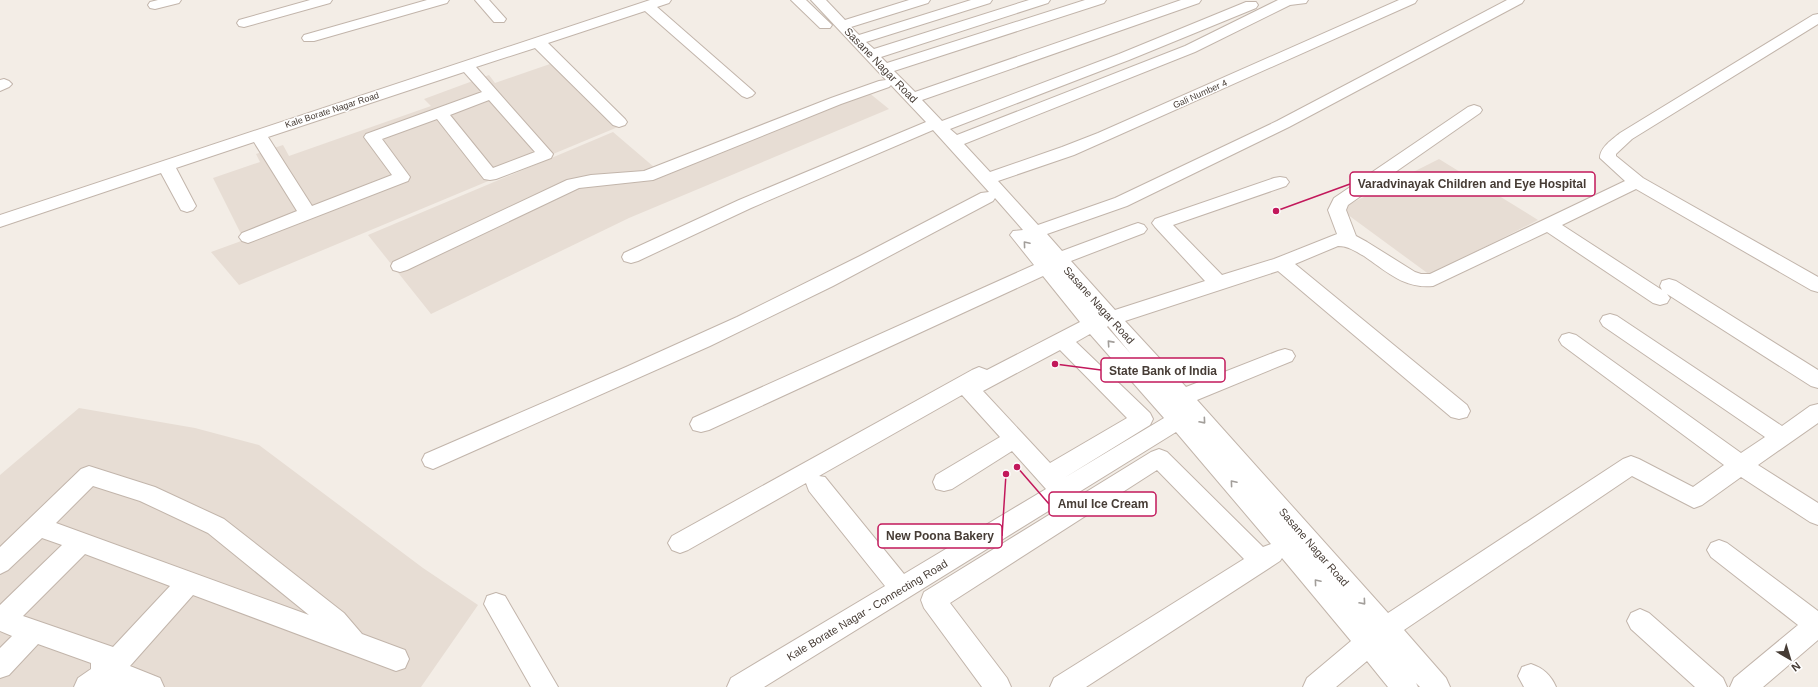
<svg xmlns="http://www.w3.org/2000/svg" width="1818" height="687" viewBox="0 0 1818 687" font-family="Arial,sans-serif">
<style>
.residential{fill:#e7ddd4}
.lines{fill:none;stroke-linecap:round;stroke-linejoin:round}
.minor-casing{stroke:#c2b5ab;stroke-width:2}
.minor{fill:#fff;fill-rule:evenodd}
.oneway{stroke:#a29e9a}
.labels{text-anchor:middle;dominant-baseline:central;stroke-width:3;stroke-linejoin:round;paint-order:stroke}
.far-street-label{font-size:9px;fill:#463c35;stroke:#fff}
.street-label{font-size:11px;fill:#463c35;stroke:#fff}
.leader{fill:none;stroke:#c2185b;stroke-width:1.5}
.callout-dot{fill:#c2185b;stroke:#fff;stroke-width:1.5}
.callout{fill:#fff;stroke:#c2185b;stroke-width:1.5}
.callout-label{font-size:12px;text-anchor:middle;font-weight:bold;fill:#463c35}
</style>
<rect width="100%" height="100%" fill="#f3ede6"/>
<path class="residential" d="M 550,64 L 618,127 L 239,285 L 211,252 L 244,240 L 213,178 L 260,162 L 256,154 L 283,145 L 289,156 L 431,106 L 424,99 L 470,82 L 489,75 L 495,83 Z
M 868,92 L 889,109 L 629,218 L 431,314 L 368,235 L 613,132 L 661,173 Z
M 1439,159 L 1538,220 L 1430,275 L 1340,209 Z
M 79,408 L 195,428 L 259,445 L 423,568 L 478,605 L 421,687 L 0,687 L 0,475 Z"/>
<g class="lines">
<defs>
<path id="minor" d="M 158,0 L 181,0 L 179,3 L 155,9 L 150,8 L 148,5 L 150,2 Z
M 310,0 L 332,0 L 330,3 L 244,27 L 239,26 L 237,23 L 239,20 Z
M 427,0 L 449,0 L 447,3 L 314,41 L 304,41 L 302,38 L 304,35 Z
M 475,0 L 489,0 L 506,19 L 504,22 L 494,22 Z
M 650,0 L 671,0 L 669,3 L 657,7 L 752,90 L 755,93 L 752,96 L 747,98 L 742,96 L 645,11 L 548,43 L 625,119 L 627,122 L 625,125 L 619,127 L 613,125 L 535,48 L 476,67 L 553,154 L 551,158 L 496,179 L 490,180 L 484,179 L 437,119 L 382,139 L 410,177 L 408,181 L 248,243 L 242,241 L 239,237 L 242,233 L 297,211 L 254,142 L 176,168 L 196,206 L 193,210 L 187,212 L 181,210 L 161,173 L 0,227 L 0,215 ZM 464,72 L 482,92 L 366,134 L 364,137 L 392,175 L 312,206 L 268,137 ZM 489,100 L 535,152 L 493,168 L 450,115 Z
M 791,0 L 806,0 L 832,25 L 830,28 L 820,28 Z
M 811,0 L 826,0 L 845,20 L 909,0 L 930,0 L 928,3 L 851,27 L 859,35 L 971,0 L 992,0 L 990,3 L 866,42 L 874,49 L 1029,0 L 1050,0 L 1048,3 L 881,57 L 887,63 L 1085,0 L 1106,0 L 1104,3 L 894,71 L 915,92 L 1181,0 L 1201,0 L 1199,3 L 922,100 L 942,121 L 1119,54 L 1246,2 L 1256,2 L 1258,5 L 1256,8 L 1129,60 L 950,129 L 957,135 L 1185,46 L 1278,0 L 1308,0 L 1306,3 L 1290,5 L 1195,52 L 964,144 L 990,172 L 1062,147 L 1098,133 L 1399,0 L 1417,0 L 1415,3 L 1110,139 L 1074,155 L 998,181 L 1038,225 L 1115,198 L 1277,121 L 1507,0 L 1524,0 L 1522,3 L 1289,127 L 1127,206 L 1047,234 L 1062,251 L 1132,225 L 1138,223 L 1144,225 L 1147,229 L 1144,233 L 1071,261 L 1115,310 L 1205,281 L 1155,227 L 1152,223 L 1155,219 L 1274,178 L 1280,177 L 1286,178 L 1289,182 L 1286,186 L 1173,225 L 1222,275 L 1274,259 L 1337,234 L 1328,210 L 1334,198 L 1468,107 L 1474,105 L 1480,107 L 1482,110 L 1480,113 L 1348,205 L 1346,210 L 1356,236 L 1367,242 L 1415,272 L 1421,274 L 1430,274 L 1625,181 L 1600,158 C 1600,147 1613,139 1620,133 L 1813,15 L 1818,14 L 1818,24 L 1632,139 L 1616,154 L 1616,156 L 1643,178 L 1818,277 L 1818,292 L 1811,290 L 1636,189 L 1562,225 L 1662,290 L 1660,286 L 1662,281 L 1669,279 L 1676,281 L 1818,370 L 1818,388 L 1811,386 L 1667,294 L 1670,298 L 1667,303 L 1660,305 L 1653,303 L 1547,232 L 1433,286 C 1404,289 1386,271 1364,256 C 1355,251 1348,246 1338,246 L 1295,264 L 1467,405 L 1470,411 L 1467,417 L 1459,419 L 1451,417 L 1278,271 L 1125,321 L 1186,387 L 1278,351 L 1285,349 L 1292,351 L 1295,356 L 1292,361 L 1197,400 L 1388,613 L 1623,459 L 1631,456 L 1639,459 L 1693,487 L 1724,465 L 1562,345 L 1559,340 L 1562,335 L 1569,333 L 1576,335 L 1741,453 L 1765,437 L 1603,326 L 1600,321 L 1603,316 L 1610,314 L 1617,316 L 1782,426 L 1810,406 L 1818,404 L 1818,423 L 1758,465 L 1818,503 L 1818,525 L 1810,522 L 1741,477 L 1702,505 L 1694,508 L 1632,476 L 1404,630 L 1446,678 L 1450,687 L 1420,687 L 1416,683 L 1418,687 L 1388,687 L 1367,661 L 1336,687 L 1303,687 L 1307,678 L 1351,641 L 1282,558 L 1280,561 L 1086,687 L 1050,687 L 1054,678 L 1244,559 L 1157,470 L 950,603 L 1007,678 L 1011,687 L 982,687 L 924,608 L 921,600 L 924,592 L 1151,452 L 1159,449 L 1167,452 L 1263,547 L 1271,544 L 1176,432 L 764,687 L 727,687 L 731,678 L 885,586 L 809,491 L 806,483 L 688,550 L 680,553 L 672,550 L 668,543 L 672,536 L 972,370 L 979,367 L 987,370 L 1080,322 L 1043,276 L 709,430 L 701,432 L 693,430 L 690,424 L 693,418 L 1034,265 L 1010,235 L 1013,231 L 1023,230 L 995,198 L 993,201 L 833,286 L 710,346 L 433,469 L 425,466 L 422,460 L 425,454 L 626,367 L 737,317 L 860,256 L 981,193 L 989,192 L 933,130 L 751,208 L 638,261 L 631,263 L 624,261 L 622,257 L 624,253 L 739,200 L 926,122 L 891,85 L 889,87 L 841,104 L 653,180 L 579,188 L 407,270 L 400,272 L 393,270 L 391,266 L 393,262 L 567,180 L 591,175 L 644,171 L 831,98 L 879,81 L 886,80 ZM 1108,326 L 1131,354 L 1107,327 ZM 1090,334 L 1164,418 L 1064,478 L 1150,425 L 1153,419 L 1150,413 L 1076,342 ZM 1060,350 L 1127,418 L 1050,463 L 983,391 ZM 962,395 L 1000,437 L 936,475 L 933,482 L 936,489 L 944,491 L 952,489 L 1012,451 L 1046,489 L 904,574 L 825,477 L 819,476 Z
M 4,79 L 9,81 L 12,84 L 9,87 L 0,91 L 0,80 Z
M 89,466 L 155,487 L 224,519 L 344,613 L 362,634 L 405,650 L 409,659 L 405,668 L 396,671 L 193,595 L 130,666 L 160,678 L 164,687 L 74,687 L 78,678 L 91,669 L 91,663 L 38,644 L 9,675 L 0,678 L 0,648 L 12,636 L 0,631 L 0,605 L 62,545 L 42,538 L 8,570 L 0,574 L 0,547 L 81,469 ZM 93,486 L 140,501 L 208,533 L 309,615 L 56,523 ZM 85,554 L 170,586 L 113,647 L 23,616 Z
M 1719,540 L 1727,543 L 1818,611 L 1818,640 L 1763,687 L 1730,687 L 1734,678 L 1798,625 L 1711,557 L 1707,550 L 1711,543 Z
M 496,593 L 505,596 L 558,687 L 531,687 L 484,604 L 487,596 Z
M 1640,609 L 1649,613 L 1723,678 L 1727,687 L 1695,687 L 1631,629 L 1627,621 L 1631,613 Z
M 1531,664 C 1543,668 1551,675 1556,687 L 1524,687 L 1518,676 L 1522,667 Z"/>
</defs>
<use href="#minor" class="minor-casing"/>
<use href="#minor" class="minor"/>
</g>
<defs><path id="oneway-chevron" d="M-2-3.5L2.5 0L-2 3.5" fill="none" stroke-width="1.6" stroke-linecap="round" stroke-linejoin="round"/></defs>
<g class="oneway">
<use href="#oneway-chevron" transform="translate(1026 244) rotate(-130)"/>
<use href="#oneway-chevron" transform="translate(1110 343) rotate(-132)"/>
<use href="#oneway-chevron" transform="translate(1203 421) rotate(49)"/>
<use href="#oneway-chevron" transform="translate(1233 483) rotate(-130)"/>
<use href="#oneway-chevron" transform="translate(1317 582) rotate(-130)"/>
<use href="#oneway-chevron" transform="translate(1363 602) rotate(49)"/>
</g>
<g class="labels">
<g class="far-street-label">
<text transform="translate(1200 94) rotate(-24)">Gali Number 4</text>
<text transform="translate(332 110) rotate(-18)">Kale Borate Nagar Road</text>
</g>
<g class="street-label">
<text transform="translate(881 65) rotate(46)">Sasane Nagar Road</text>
<text transform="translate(1099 305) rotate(48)">Sasane Nagar Road</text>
<text transform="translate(1314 547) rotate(49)">Sasane Nagar Road</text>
<text transform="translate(867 610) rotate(-31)">Kale Borate Nagar - Connecting Road</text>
</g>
</g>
<path class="leader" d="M1276 211L1350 184M1055 364L1101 370M1017 467L1049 504M1006 474L1002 536"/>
<g class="callout-dot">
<circle cx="1276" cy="211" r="4"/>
<circle cx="1055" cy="364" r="4"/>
<circle cx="1017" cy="467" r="4"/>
<circle cx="1006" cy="474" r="4"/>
</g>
<g class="callout">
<rect x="1350" y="172" width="245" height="24" rx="4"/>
<rect x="1101" y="358" width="124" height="24" rx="4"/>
<rect x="1049" y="492" width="107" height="24" rx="4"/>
<rect x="878" y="524" width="124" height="24" rx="4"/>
</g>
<g class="callout-label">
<text x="1472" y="188">Varadvinayak Children and Eye Hospital</text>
<text x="1163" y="375">State Bank of India</text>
<text x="1103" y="508">Amul Ice Cream</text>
<text x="940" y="540">New Poona Bakery</text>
</g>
<g transform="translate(1790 659) rotate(142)" stroke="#ffffff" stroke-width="3" paint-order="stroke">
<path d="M0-3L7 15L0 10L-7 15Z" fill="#463c35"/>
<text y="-6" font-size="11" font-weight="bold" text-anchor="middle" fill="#463c35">N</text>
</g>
</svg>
